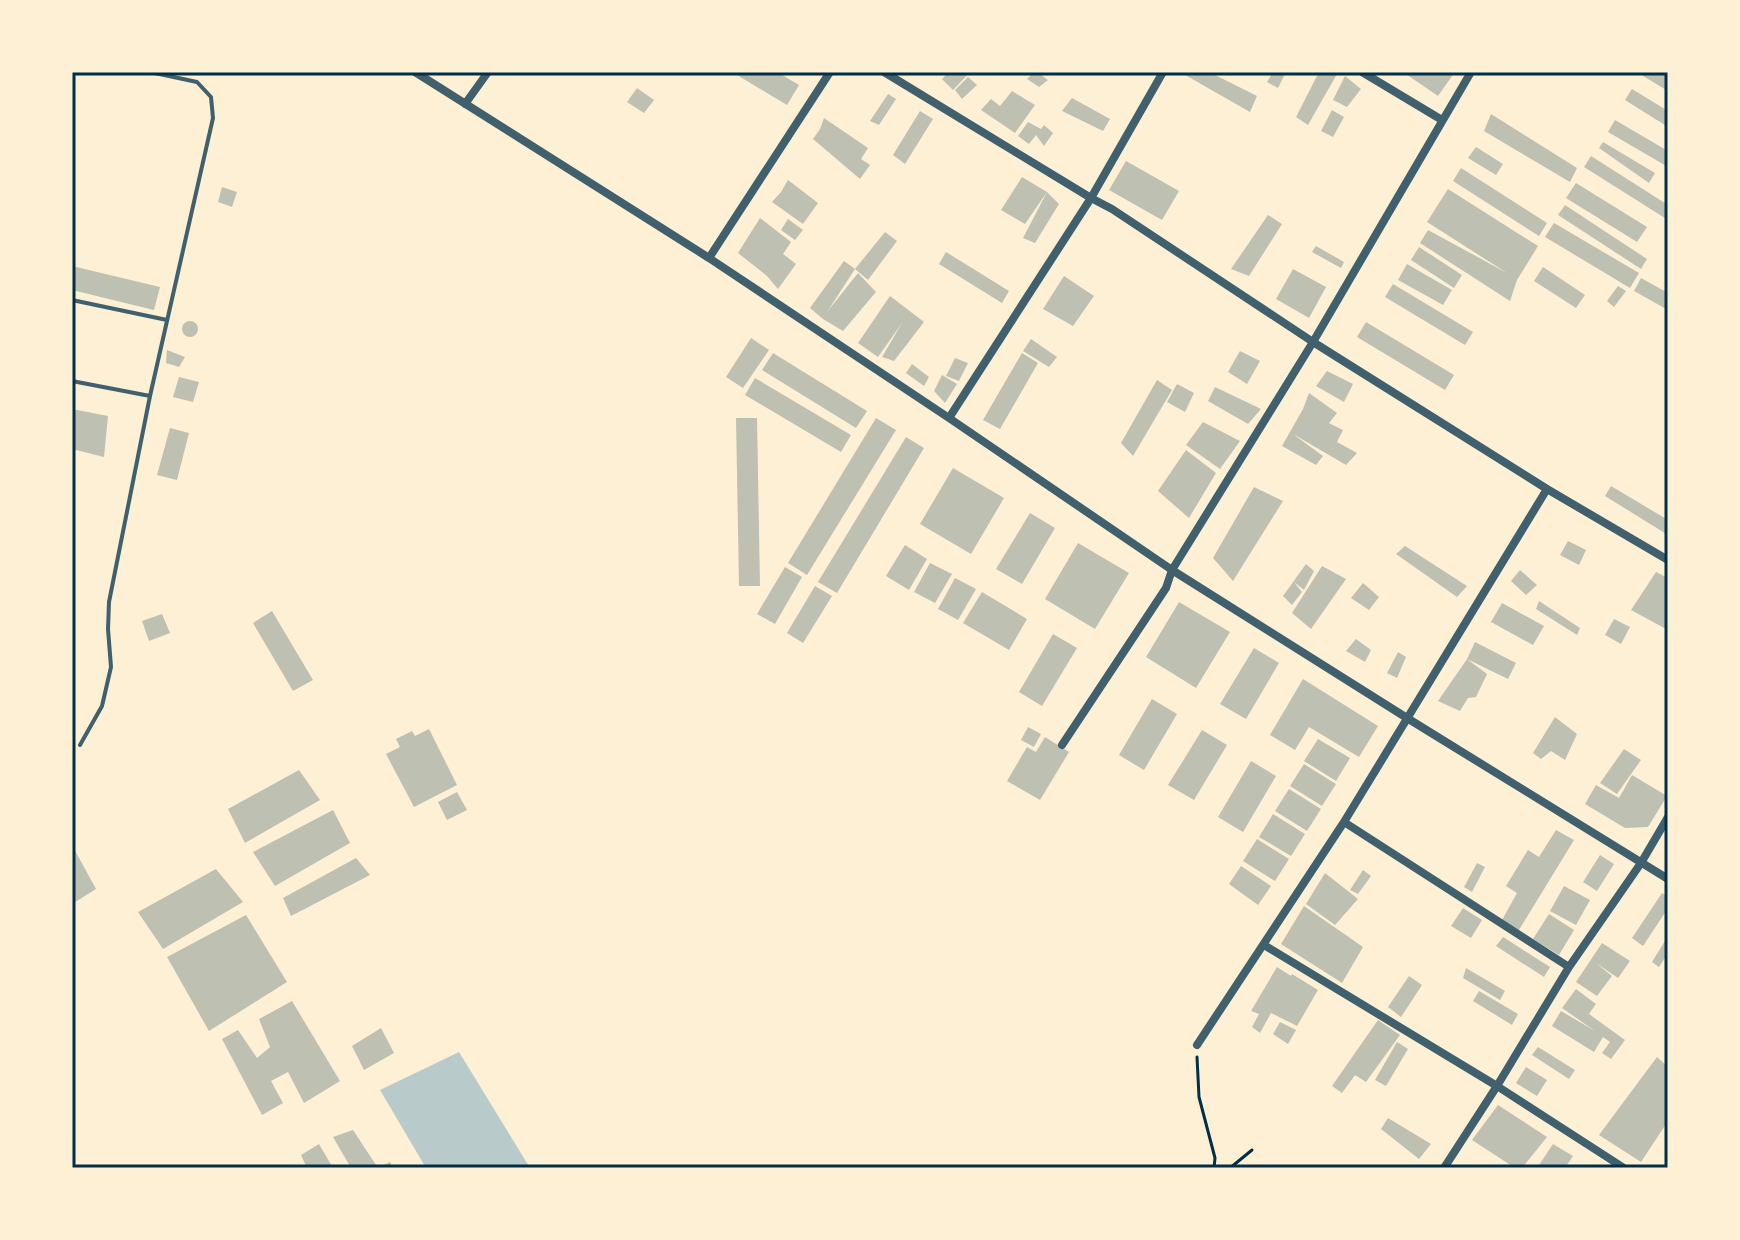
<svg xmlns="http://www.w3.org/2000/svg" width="1740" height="1240" viewBox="0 0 1740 1240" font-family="'Noto Sans',sans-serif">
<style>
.green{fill:#b9caca}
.building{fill:#bec0b2}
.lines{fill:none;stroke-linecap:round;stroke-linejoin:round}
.path{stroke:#003049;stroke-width:3}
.service{stroke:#3f606c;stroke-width:4}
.minor{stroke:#3f606c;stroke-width:8}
.neatline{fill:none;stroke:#003049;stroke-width:3}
</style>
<rect width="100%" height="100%" fill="#fdf0d5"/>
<path class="green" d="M 459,1052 L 530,1168 L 426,1168 L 380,1090 Z"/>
<path class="building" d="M 739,72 L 777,72 L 799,85 L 787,105 L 737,75 Z
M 949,72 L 970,72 L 953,90 L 942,79 Z
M 1034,72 L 1037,72 L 1048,80 L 1039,87 L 1027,79 Z
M 1180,72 L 1209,72 L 1257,96 L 1250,112 Z
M 1273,72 L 1286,72 L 1278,88 L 1267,82 Z
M 1319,72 L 1333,72 L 1337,74 L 1308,125 L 1296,117 Z
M 1403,72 L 1455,72 L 1438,96 Z
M 1646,72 L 1668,72 L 1668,91 L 1643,76 Z
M 1345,76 L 1361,89 L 1347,107 L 1333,100 Z
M 968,77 L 977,85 L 962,99 L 955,90 Z
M 637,88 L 654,100 L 644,113 L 627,102 Z
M 1632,89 L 1668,111 L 1668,127 L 1625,100 Z
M 1012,91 L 1035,105 L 1015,133 L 981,110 L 991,99 L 1000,106 Z
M 888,94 L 896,99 L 879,125 L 870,121 Z
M 1072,98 L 1110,119 L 1103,131 L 1062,111 Z
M 1332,110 L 1344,117 L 1333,137 L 1321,131 Z
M 920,111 L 933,119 L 905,164 L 893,155 Z
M 1491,114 L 1577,168 L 1570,182 L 1484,131 Z
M 824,118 L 868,148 L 861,159 L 870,165 L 860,179 L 813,139 L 820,129 Z
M 1615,120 L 1668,151 L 1668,167 L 1608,132 Z
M 1028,122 L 1041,129 L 1044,125 L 1053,133 L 1044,146 L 1036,135 L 1029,144 L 1018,136 Z
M 1603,142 L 1655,173 L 1649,183 L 1599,148 Z
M 1476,147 L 1503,164 L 1496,175 L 1468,158 Z
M 1591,156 L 1668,205 L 1668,220 L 1584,167 Z
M 1126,161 L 1179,191 L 1162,220 L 1109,190 Z
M 1461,168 L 1547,223 L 1539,236 L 1453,181 Z
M 1022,177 L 1047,192 L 1059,204 L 1035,243 L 1023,238 L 1047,192 L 1025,224 L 1001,210 Z
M 788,180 L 818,203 L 803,224 L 772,202 L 781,192 Z
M 1576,183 L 1647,227 L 1637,242 L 1566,198 Z
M 222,187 L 237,192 L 232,207 L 218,202 Z
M 1448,189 L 1538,246 L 1517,280 L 1510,301 L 1420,243 L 1428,230 L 1507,273 L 1427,222 Z
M 1565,205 L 1647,259 L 1641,269 L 1558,215 Z
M 1268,215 L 1282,224 L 1249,276 L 1231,269 Z
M 760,218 L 791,242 L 783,254 L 796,264 L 778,289 L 767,276 L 738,253 Z
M 788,219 L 803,230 L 795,240 L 781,230 Z
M 1554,223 L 1639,273 L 1630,288 L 1545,237 Z
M 885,232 L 897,241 L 868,280 L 855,269 Z
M 1316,246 L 1344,262 L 1341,268 L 1312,252 Z
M 1419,247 L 1462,275 L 1454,288 L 1411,260 Z
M 946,252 L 1009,291 L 1002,303 L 939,264 Z
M 844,261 L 855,269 L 827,312 L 858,273 L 876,292 L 843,331 L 823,319 L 810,308 Z
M 1407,264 L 1452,290 L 1443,305 L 1398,280 Z
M 72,266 L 160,287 L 154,310 L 72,290 Z
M 1543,267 L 1585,295 L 1576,308 L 1534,281 Z
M 1293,269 L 1326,287 L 1309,318 L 1276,299 Z
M 1064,276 L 1094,296 L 1073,326 L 1043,309 Z
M 1641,278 L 1668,293 L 1668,310 L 1634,291 Z
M 1393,284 L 1473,332 L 1465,345 L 1385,297 Z
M 1618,286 L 1626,291 L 1614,307 L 1607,301 Z
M 890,296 L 924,322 L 894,361 L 882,357 L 902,323 L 878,357 L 858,343 Z
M182 329a8 8 0 1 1 16 0a8 8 0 1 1-16 0Z
M 1366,322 L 1454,375 L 1445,390 L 1357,337 Z
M 751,338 L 769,350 L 743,388 L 726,377 Z
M 1031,339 L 1057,357 L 1049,367 L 1023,351 Z
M 167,350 L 185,357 L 179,367 L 166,363 Z
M 1240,351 L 1260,361 L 1247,384 L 1228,372 Z
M 773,353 L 867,411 L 856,428 L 762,370 Z
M 1022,353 L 1038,363 L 1000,429 L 983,420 Z
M 955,358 L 968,363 L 959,381 L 946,376 Z
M 912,364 L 929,377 L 924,386 L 906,373 Z
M 1327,371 L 1353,384 L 1344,402 L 1316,386 Z
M 942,375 L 957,384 L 945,403 L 934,391 Z
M 179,377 L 199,382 L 193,402 L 173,397 Z
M 755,378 L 851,435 L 841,452 L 745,395 Z
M 1157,380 L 1172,390 L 1133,456 L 1121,443 Z
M 1177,384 L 1194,393 L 1185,412 L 1167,402 Z
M 1215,387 L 1261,409 L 1248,424 L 1208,401 Z
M 1309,393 L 1337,413 L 1329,423 L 1343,430 L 1337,442 L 1357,453 L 1346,465 L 1293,434 L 1323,456 L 1316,465 L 1282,446 L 1303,409 Z
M 72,409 L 108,416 L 104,457 L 72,449 Z
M 736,418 L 757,418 L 760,586 L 739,586 Z
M 876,418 L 896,430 L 807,575 L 788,563 Z
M 1203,422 L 1240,441 L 1220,469 L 1186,445 Z
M 170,428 L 189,433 L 177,480 L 157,475 Z
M 906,437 L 924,448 L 837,593 L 818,582 Z
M 1186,450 L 1216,473 L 1189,518 L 1158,491 Z
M 953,468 L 1004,498 L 971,554 L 920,524 Z
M 1611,486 L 1668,520 L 1668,535 L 1605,496 Z
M 1254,487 L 1283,501 L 1233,581 L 1213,558 Z
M 1030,513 L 1055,528 L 1022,584 L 996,569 Z
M 1568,541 L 1586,550 L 1579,565 L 1560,555 Z
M 1078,543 L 1129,573 L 1095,629 L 1045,599 Z
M 905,545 L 927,559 L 909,590 L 886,576 Z
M 1405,546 L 1467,586 L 1457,597 L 1396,554 Z
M 930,563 L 952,574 L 935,603 L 914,592 Z
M 1306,564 L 1314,571 L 1304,590 L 1294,582 L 1302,592 L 1292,605 L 1283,596 Z
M 1322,566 L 1346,579 L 1311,629 L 1292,613 Z
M 785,567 L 802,577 L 775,624 L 757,614 Z
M 1520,570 L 1537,585 L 1526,595 L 1511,581 Z
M 1656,572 L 1668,578 L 1668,630 L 1631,610 Z
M 955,578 L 976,589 L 958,620 L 938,609 Z
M 1363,583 L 1379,597 L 1369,610 L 1351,598 Z
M 815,586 L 832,596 L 803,643 L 787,633 Z
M 982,592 L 1027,619 L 1009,650 L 963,623 Z
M 1539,601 L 1580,628 L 1577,635 L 1536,609 Z
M 1179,602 L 1230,632 L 1196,688 L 1146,657 Z
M 1502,603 L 1544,626 L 1533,645 L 1491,622 Z
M 272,611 L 313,680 L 293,691 L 253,623 Z
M 162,614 L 170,633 L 149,641 L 142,621 Z
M 1614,619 L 1630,627 L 1621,644 L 1605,635 Z
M 1053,634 L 1077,648 L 1042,706 L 1019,692 Z
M 1356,639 L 1371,650 L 1365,662 L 1346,651 Z
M 1475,642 L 1516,663 L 1508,679 L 1467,659 Z
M 1254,648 L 1279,663 L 1246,719 L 1220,704 Z
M 1398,652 L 1406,657 L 1397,678 L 1387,673 Z
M 1467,659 L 1487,674 L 1476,697 L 1468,698 L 1460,711 L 1438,701 Z
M 1303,679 L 1378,726 L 1359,757 L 1309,727 L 1295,750 L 1270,735 Z
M 1152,699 L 1177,714 L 1144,770 L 1119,755 Z
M 1555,717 L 1577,734 L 1565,760 L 1551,751 L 1541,759 L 1533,753 Z
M 1028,727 L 1041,734 L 1034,747 L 1021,740 Z
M 429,729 L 457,785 L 414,807 L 386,754 L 400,747 L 396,739 L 412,731 L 415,736 Z
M 1202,730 L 1227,745 L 1194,800 L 1168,785 Z
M 1045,737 L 1069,752 L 1040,800 L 1007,781 L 1027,747 L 1036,752 Z
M 1318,739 L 1350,758 L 1336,781 L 1304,761 Z
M 1624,749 L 1641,760 L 1617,794 L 1600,783 Z
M 1251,761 L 1276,776 L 1243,832 L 1218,817 Z
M 1304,764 L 1336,784 L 1322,806 L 1290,786 Z
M 299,770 L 320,800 L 245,843 L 228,809 Z
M 1632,775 L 1667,796 L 1648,827 L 1625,828 L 1585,804 L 1596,785 L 1619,798 Z
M 1289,789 L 1321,809 L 1307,831 L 1275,811 Z
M 457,792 L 467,810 L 447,820 L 438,802 Z
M 333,810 L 350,843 L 275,886 L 253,852 Z
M 1273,814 L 1305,834 L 1291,856 L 1259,837 Z
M 1556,830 L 1574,840 L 1519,930 L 1502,920 L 1517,893 L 1506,886 L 1528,850 L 1539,857 Z
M 1257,839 L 1289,859 L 1275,881 L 1243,861 Z
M 72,845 L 96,889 L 72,904 Z
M 1600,855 L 1614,864 L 1597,891 L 1583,882 Z
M 356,858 L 370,875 L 291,916 L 283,898 Z
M 1477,863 L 1485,867 L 1472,892 L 1464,887 Z
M 1241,866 L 1271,886 L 1258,905 L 1229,884 Z
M 216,869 L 243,902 L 163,949 L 138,912 Z
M 1363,870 L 1371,876 L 1358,894 L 1350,890 Z
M 1325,873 L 1358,899 L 1335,925 L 1306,904 Z
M 1564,886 L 1590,900 L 1576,925 L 1550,911 Z
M 1662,893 L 1668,897 L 1668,908 L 1643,946 L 1632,938 Z
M 1304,906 L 1363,947 L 1342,983 L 1281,944 Z
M 1463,908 L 1482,920 L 1471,938 L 1451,926 Z
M 1549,914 L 1574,930 L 1559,955 L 1533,939 Z
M 246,915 L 287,982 L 209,1031 L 167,957 Z
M 1668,936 L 1668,953 L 1659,967 L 1652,962 Z
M 1503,937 L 1550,967 L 1544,977 L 1496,946 Z
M 1602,943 L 1630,961 L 1618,978 L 1596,963 L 1612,976 L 1597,996 L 1576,982 Z
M 1277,967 L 1291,976 L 1292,974 L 1318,990 L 1297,1026 L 1271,1013 L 1260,1033 L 1252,1027 L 1259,1014 L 1251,1011 Z
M 1466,968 L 1505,991 L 1500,1000 L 1463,978 Z
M 1409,976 L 1422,985 L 1401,1017 L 1388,1007 Z
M 1576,989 L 1596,1004 L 1589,1014 L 1625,1040 L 1611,1059 L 1602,1053 L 1610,1042 L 1603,1037 L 1594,1052 L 1552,1026 L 1561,1011 L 1595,1031 L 1562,1008 Z
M 1479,991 L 1518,1014 L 1512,1025 L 1473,1001 Z
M 292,1001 L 340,1081 L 304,1103 L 288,1072 L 271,1081 L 283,1103 L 262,1115 L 222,1039 L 238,1030 L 257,1058 L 270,1047 L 259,1019 Z
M 1378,1020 L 1400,1035 L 1366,1082 L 1355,1075 L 1342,1093 L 1332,1086 Z
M 1280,1022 L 1296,1030 L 1288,1044 L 1273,1034 Z
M 381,1028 L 394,1053 L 364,1070 L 352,1046 Z
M 1397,1042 L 1408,1049 L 1386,1086 L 1375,1080 Z
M 1538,1047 L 1575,1070 L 1569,1079 L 1532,1055 Z
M 1657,1057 L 1668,1067 L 1668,1121 L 1641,1162 L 1599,1135 Z
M 1526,1067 L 1547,1080 L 1537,1096 L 1516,1083 Z
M 1498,1105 L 1547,1137 L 1522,1168 L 1515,1168 L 1472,1140 Z
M 1388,1118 L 1431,1144 L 1419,1159 L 1381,1129 Z
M 353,1130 L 378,1168 L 390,1162 L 393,1168 L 351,1168 L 333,1137 Z
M 319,1144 L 333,1168 L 307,1168 L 301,1155 Z
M 1553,1144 L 1573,1156 L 1565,1168 L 1537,1168 Z"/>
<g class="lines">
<path class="path" d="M 1197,1057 L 1199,1097 L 1215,1158 L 1214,1168
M 1230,1168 L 1252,1150"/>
<path class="service" d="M 72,300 L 167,320
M 72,381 L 150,396
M 80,745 L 102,706 L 111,667 L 108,629 L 109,602 L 150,396 L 213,118 L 211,97 L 197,82 L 150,72"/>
<path class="minor" d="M 415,72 L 709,258 L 949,418 L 1172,570 L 1407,718 L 1668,879
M 884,72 L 1091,198 L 1112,209 L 1313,342 L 1547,489 L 1668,560
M 1362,72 L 1442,120
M 465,104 L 488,72
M 709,258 L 830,72
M 949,418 L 1091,198 L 1163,72
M 1062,745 L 1166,588 L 1172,570 L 1313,342 L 1471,72
M 1344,822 L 1569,967
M 1264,945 L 1497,1086 L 1624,1168
M 1197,1045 L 1344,822 L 1547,489
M 1444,1168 L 1497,1086 L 1569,967 L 1641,863 L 1668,817"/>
</g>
<rect width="1740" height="1240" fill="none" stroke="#fdf0d5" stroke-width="148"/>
<rect x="74" y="74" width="1592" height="1092" class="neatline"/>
</svg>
